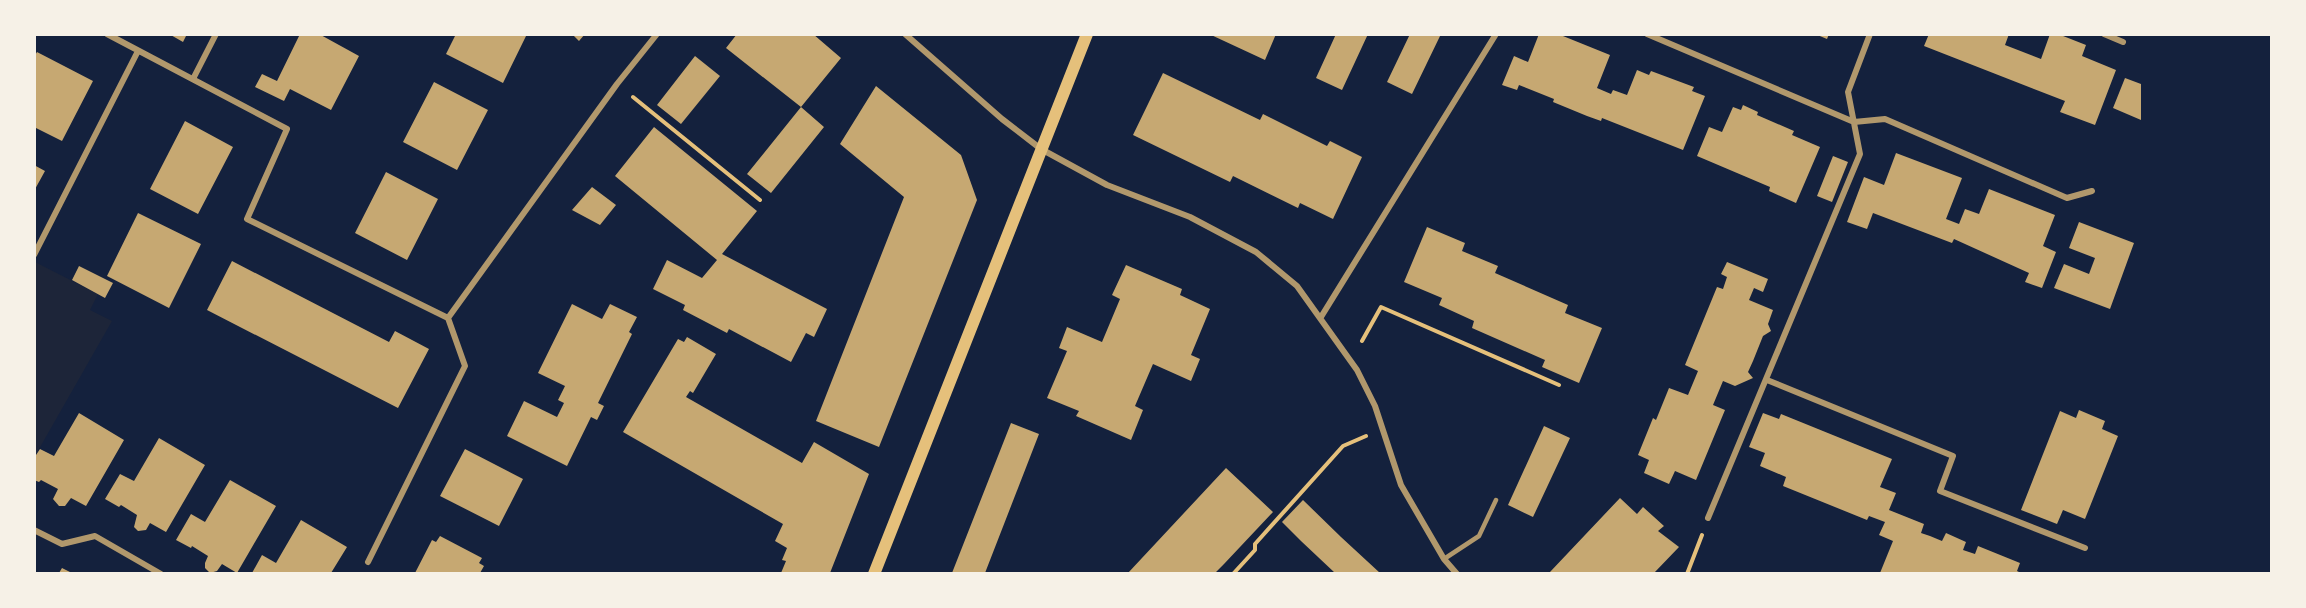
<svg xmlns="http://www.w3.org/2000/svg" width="2306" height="608" viewBox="0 0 2306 608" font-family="'Public Sans',sans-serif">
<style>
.green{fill:#1d2539}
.building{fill:#c6a872}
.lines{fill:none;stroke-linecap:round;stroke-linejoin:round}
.path{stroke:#e5c07b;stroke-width:4}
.service{stroke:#b1986c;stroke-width:4.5}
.minor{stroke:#b1986c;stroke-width:6}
.secondary{stroke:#e5c07b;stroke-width:12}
</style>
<rect width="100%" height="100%" fill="#14213d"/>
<path class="green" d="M 35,262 L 98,294 L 90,310 L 112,321 L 35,456 Z"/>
<path class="building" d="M 169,34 L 187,34 L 183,42 Z
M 300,34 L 319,34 L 359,56 L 331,110 L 290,89 L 284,101 L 255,87 L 262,74 L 277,81 Z
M 456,34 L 527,34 L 503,83 L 446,54 Z
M 572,34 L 585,34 L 579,41 Z
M 737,34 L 813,34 L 841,58 L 801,107 L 824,127 L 771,193 L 747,174 L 801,107 L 726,48 Z
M 1209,34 L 1276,34 L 1265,60 Z
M 1336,34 L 1368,34 L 1342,90 L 1316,78 Z
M 1410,34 L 1441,34 L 1412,94 L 1387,82 Z
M 1539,34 L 1558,34 L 1610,55 L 1597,88 L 1611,94 L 1613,90 L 1627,95 L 1637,70 L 1649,75 L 1651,71 L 1694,87 L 1692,91 L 1705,96 L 1683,150 L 1602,118 L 1601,121 L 1587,116 L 1553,102 L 1554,99 L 1519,85 L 1517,90 L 1502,85 L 1514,56 L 1528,62 Z
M 1815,34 L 1829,34 L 1827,39 Z
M 1929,34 L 2009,34 L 2005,45 L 2041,59 L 2050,34 L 2058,34 L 2086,45 L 2082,56 L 2116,70 L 2095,125 L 2060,112 L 2065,101 L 1924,46 Z
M 37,52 L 93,81 L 62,141 L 34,127 L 34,57 Z
M 695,56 L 720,76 L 681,124 L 657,105 Z
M 1163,73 L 1260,120 L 1263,114 L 1327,146 L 1330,141 L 1362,157 L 1333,219 L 1300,203 L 1298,208 L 1233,176 L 1230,182 L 1133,135 Z
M 2125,78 L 2141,84 L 2141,120 L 2113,108 Z
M 434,82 L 488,110 L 457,170 L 403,142 Z
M 876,86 L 961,155 L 977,200 L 879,447 L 816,421 L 904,197 L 840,144 Z
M 1743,105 L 1758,112 L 1757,115 L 1794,131 L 1792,135 L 1820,147 L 1796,203 L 1769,191 L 1770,187 L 1697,156 L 1709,127 L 1722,132 L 1733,107 L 1741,110 Z
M 185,121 L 233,147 L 198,214 L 150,189 Z
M 654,127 L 757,211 L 722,254 L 827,309 L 814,337 L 806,333 L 791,362 L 729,329 L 727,333 L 683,310 L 685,305 L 653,289 L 667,260 L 702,278 L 717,260 L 615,176 Z
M 1896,153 L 1962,178 L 1946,219 L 1959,224 L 1965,209 L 1979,214 L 1989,189 L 2055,215 L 2043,246 L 2056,252 L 2042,288 L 2025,282 L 2029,273 L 1954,239 L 1952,243 L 1873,213 L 1867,229 L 1847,222 L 1864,177 L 1884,185 Z
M 1833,156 L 1848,162 L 1832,202 L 1817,196 Z
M 34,165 L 45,171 L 34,191 Z
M 386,172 L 438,199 L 407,260 L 355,233 Z
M 592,187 L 616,205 L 600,225 L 572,210 Z
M 138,213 L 201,244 L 169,308 L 107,276 Z
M 2079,222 L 2134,243 L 2110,309 L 2054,288 L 2064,264 L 2089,274 L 2095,258 L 2069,248 Z
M 1427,227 L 1465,243 L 1462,251 L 1498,266 L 1495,273 L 1568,305 L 1565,313 L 1602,328 L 1579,383 L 1542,367 L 1545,360 L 1472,328 L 1474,321 L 1439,305 L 1442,298 L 1404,282 Z
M 232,261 L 389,342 L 395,331 L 429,349 L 398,408 L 207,310 Z
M 1727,262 L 1768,279 L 1763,292 L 1754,288 L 1749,300 L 1773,310 L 1768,324 L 1771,331 L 1763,336 L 1753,361 L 1748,372 L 1753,378 L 1735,386 L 1723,381 L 1713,405 L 1725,410 L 1696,480 L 1675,471 L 1669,484 L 1644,473 L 1649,460 L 1638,455 L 1653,418 L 1656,420 L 1669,388 L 1688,395 L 1698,371 L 1685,365 L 1717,287 L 1723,289 L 1727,277 L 1721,274 Z
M 1126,265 L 1182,289 L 1180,295 L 1210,309 L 1191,355 L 1200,359 L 1191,381 L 1153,364 L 1135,406 L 1143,410 L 1131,440 L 1076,416 L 1079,411 L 1047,398 L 1067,351 L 1059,348 L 1067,327 L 1102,342 L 1120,299 L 1112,295 Z
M 79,266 L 113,283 L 105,298 L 72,280 Z
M 572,304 L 602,319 L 610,304 L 637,317 L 629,332 L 632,334 L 598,403 L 604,406 L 597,420 L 591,417 L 567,466 L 507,436 L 524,401 L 557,417 L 564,403 L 558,400 L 565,386 L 538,373 Z
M 687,337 L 716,354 L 693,393 L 690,391 L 686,397 L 802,463 L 814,442 L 869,474 L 830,573 L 781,573 L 786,561 L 782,560 L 787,548 L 775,541 L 783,524 L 623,432 L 678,339 L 684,342 Z
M 2079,410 L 2105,421 L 2102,429 L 2118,436 L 2085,519 L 2063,510 L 2057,524 L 2021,510 L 2060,411 L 2076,418 Z
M 79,413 L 124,440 L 86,506 L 71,498 L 65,506 L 59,506 L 53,499 L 58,489 L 41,480 L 39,482 L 34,480 L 34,458 L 40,449 L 54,456 Z
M 1763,413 L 1779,419 L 1781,414 L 1892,459 L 1880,487 L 1896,493 L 1889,510 L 1924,524 L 1921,533 L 1930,536 L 1942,541 L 1946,533 L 1966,542 L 1963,550 L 1975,554 L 1978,546 L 2020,563 L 2017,571 L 2021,573 L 1880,573 L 1893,541 L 1879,535 L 1885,522 L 1869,516 L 1867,520 L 1783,486 L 1786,477 L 1760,466 L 1765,453 L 1749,447 Z
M 1011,423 L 1039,434 L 985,573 L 952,573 Z
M 1544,426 L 1570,438 L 1533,517 L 1508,505 Z
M 159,438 L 205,465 L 166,532 L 150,523 L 146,530 L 138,531 L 134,527 L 137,515 L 121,505 L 119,507 L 105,499 L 120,474 L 134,481 Z
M 465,449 L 523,479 L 499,526 L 440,496 Z
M 1226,468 L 1273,512 L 1224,564 L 1215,573 L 1128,573 Z
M 230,480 L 276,506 L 237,573 L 222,564 L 217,571 L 210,573 L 205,568 L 205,563 L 208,556 L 192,546 L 191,548 L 176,540 L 191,514 L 205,522 Z
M 1620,498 L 1637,514 L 1643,507 L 1664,526 L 1658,531 L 1679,547 L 1654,573 L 1551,573 L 1550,572 Z
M 1303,500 L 1341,537 L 1380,573 L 1335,573 L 1301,541 L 1282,522 Z
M 301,520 L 347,547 L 331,573 L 252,573 L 262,555 L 276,563 Z
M 440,536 L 482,558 L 479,563 L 484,566 L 480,573 L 415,573 L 432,540 L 436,542 Z
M 62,568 L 72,573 L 59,573 Z"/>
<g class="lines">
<path class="path" d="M 633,97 L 760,200
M 1362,341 L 1381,307 L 1559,385
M 1233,574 L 1255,550 L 1255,544 L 1343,446 L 1366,436
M 1687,574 L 1702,535"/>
<path class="service" d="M 1444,559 L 1479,536 L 1496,500"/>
<path class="minor" d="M 107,34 L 287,129 L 247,219 L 448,318 L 465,366 L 368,562
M 905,34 L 1002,119 L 1041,149 L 1107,185 L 1190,217 L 1256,252 L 1297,286 L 1357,370 L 1375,406 L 1401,485 L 1444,559 L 1457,574
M 1647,34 L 1854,122 L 1885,119 L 2067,198 L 2092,191
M 2104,34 L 2123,42
M 193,79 L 216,34
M 34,255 L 138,51
M 1321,317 L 1496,34
M 448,318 L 617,84 L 657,34
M 1767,380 L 1953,456 L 1940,491 L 2085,548
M 1708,518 L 1860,154 L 1848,92 L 1870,34
M 34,530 L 62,544 L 95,536 L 161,574"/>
<path class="secondary" d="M 874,574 L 1087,34"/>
</g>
<rect width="2306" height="608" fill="none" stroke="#f6f1e7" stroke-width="72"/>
</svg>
